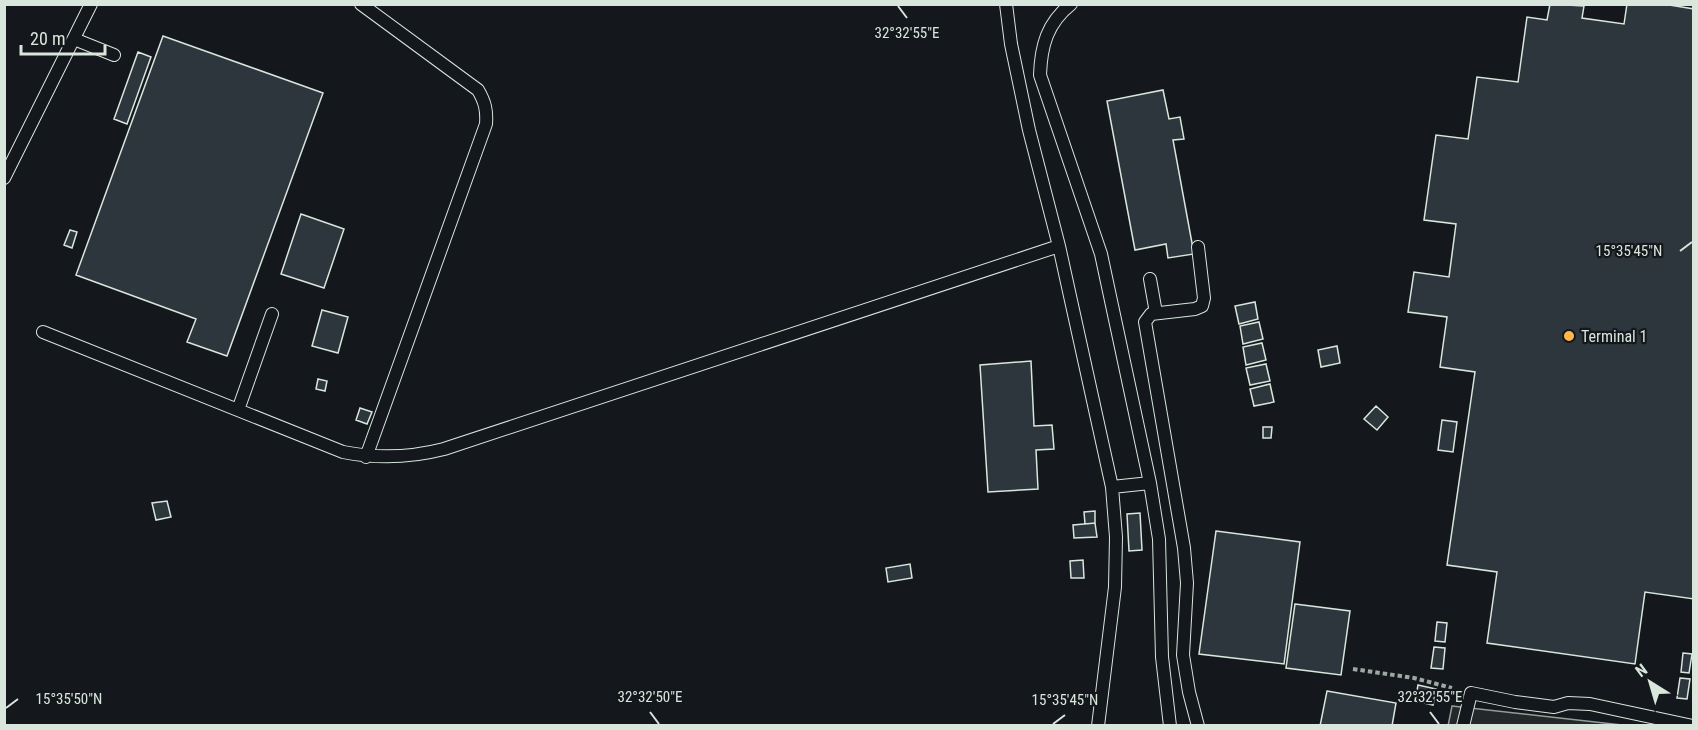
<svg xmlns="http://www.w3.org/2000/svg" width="1698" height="730" viewBox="0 0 1698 730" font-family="'Roboto Condensed',sans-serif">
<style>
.parking{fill:#24282b;stroke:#939e99;stroke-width:1.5}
.building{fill:#2c363c;stroke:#d8e6dc;stroke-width:1.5}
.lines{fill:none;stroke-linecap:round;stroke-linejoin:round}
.lane-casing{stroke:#d8e6dc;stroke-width:14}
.path{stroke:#9da8a2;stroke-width:4;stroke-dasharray:4.5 3;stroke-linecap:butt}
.lane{stroke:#14181c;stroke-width:12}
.ticks{fill:none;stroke:#d8e6dc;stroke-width:2}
.poi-dot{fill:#ffb74d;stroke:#14181c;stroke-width:2}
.labels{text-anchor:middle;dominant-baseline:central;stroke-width:4.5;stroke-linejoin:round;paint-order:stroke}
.poi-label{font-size:16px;fill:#d8e6dc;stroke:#14181c;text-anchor:start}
.ticks-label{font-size:15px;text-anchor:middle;fill:#d8e6dc;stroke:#14181c;stroke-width:4.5;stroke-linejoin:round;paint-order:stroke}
</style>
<rect width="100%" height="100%" fill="#14181c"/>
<path class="parking" d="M 1452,706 L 1622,725 L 1448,726 Z"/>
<path class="building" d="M 1550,4 L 1584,6 L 1582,18 L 1624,24 L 1627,4 L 1663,4 L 1694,9 L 1694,599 L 1645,592 L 1635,664 L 1487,643 L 1497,572 L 1447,565 L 1475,372 L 1440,367 L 1447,317 L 1408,312 L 1414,272 L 1449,277 L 1456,224 L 1424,220 L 1436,135 L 1468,139 L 1477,77 L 1518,82 L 1527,17 L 1547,20 Z
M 163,36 L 323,93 L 227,356 L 187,342 L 196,319 L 76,275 Z
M 138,52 L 151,57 L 127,124 L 114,119 Z
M 1163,90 L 1169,119 L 1180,117 L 1184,139 L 1173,140 L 1194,254 L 1168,258 L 1166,244 L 1135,250 L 1107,101 Z
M 301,214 L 344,229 L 324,288 L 281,274 Z
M 70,230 L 77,232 L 72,248 L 64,245 Z
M 1255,302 L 1258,319 L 1239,324 L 1235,306 Z
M 322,310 L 348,317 L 338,353 L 312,346 Z
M 1259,322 L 1263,339 L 1243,344 L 1240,326 Z
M 1262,343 L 1266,360 L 1246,365 L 1243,347 Z
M 1337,346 L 1340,363 L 1321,367 L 1318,350 Z
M 1031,361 L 1034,426 L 1052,425 L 1054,449 L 1036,450 L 1038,489 L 988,492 L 980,365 Z
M 1266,364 L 1270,381 L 1250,385 L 1246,368 Z
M 318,379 L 327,381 L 325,391 L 316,389 Z
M 1270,384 L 1274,402 L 1254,406 L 1250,389 Z
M 1376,406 L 1388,417 L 1377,430 L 1364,419 Z
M 360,408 L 372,412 L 367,424 L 356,420 Z
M 1442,420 L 1457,422 L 1453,452 L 1438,450 Z
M 1263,427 L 1272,427 L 1271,438 L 1263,438 Z
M 167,501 L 171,517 L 156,520 L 152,503 Z
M 1095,511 L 1095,523 L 1085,524 L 1084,512 Z
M 1140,513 L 1142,550 L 1129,551 L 1127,514 Z
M 1095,523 L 1097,537 L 1074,538 L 1073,525 Z
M 1216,531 L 1300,542 L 1284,664 L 1199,654 Z
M 1083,560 L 1084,578 L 1071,578 L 1070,561 Z
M 910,564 L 912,578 L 888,582 L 886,568 Z
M 1295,604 L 1350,611 L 1341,675 L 1286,668 Z
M 1437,622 L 1447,623 L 1445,642 L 1435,641 Z
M 1434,647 L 1445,648 L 1443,669 L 1431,668 Z
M 1683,653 L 1692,654 L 1689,673 L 1681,672 Z
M 1680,678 L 1690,679 L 1687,699 L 1677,698 Z
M 1418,685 L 1436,689 L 1433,705 L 1415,701 Z
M 1327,691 L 1396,703 L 1392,726 L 1320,726 Z"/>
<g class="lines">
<defs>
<path id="lane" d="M 361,4 L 478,90 C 485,102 487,110 486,124 L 366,457
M 1006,4 L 1011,44 L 1029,130 L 1059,246 L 1112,487 L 1116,537 L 1115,587 L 1098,726
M 1071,4 C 1047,23 1041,46 1040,75 L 1101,254 L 1150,483 L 1159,539 L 1162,657 L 1170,726
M 74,39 L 114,55
M 4,178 L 91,4
M 1150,279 L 1156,313
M 43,332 L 343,452 C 378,459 409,458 444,449 L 1059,246
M 238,410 L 272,314
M 1112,487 L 1150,483
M 1198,726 L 1189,692 L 1183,655 L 1187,583 L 1184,548 L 1145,322 L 1151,314 L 1195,309 L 1202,306 L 1204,298 L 1198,247
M 1463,726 L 1471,693 L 1515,702 L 1554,707 L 1568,703 L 1590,704 L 1693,726"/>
</defs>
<use href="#lane" class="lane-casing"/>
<path class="path" d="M 1353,669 L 1414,678 L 1452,688"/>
<use href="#lane" class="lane"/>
</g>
<path class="ticks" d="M 898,6 L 907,18M 1680,251 L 1692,242M 6,708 L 18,699M 650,712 L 659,724M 1430,712 L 1439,724M 1053,724 L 1065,715"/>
<circle class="poi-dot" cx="1569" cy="336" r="6"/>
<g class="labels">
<g class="poi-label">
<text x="1581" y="336">Terminal 1</text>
</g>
</g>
<g class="ticks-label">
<text x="907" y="38">32°32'55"E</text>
<text x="1629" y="256">15°35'45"N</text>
<text x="650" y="702">32°32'50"E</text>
<text x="1430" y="702">32°32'55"E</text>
<text x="69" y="704">15°35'50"N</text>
<text x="1065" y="705">15°35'45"N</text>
</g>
<rect width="1698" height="730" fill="none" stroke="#d8e6dc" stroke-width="12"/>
<g transform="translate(1650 682) rotate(323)" stroke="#14181c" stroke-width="4.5" paint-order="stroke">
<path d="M0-4.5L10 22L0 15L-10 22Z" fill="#d8e6dc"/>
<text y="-9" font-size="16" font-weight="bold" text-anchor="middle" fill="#d8e6dc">N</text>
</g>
<path d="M21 45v9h84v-9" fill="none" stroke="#d8e6dc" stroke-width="3"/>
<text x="30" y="45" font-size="18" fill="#d8e6dc" stroke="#14181c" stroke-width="4.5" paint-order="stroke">20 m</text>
</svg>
